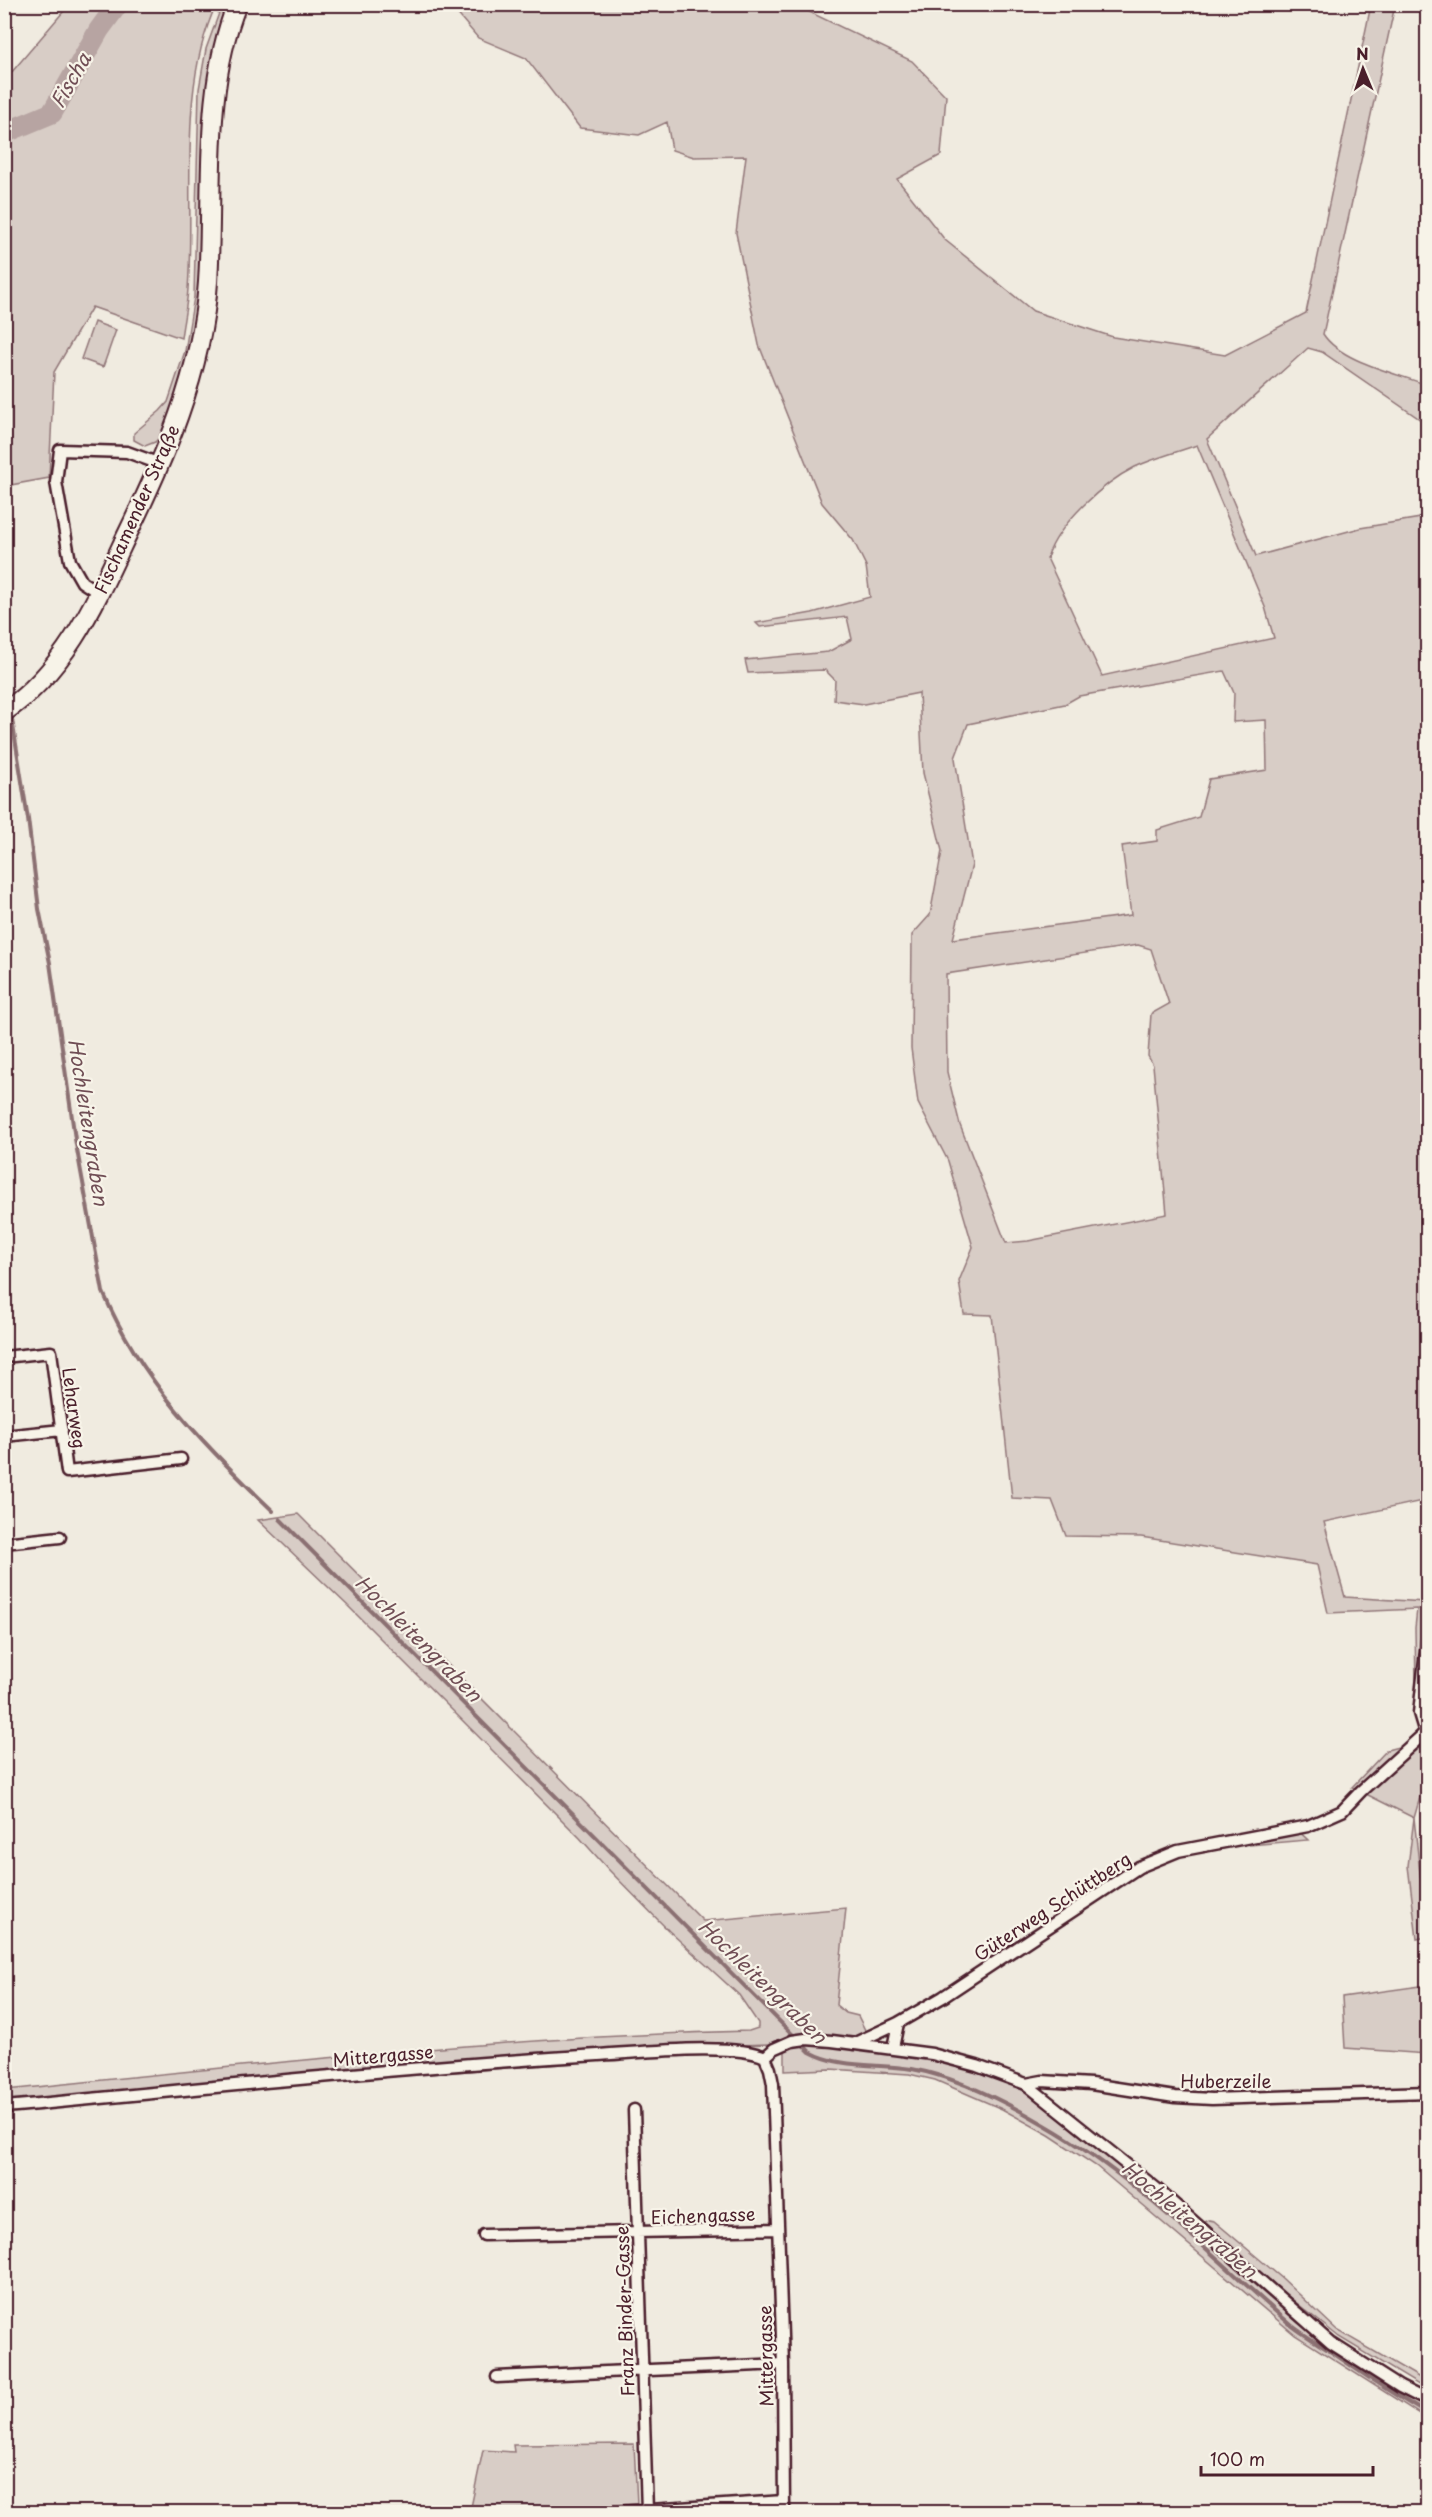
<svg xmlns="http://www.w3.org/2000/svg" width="1432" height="2517" viewBox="0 0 1432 2517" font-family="'Playpen Sans',sans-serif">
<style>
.green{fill:#d8cdc6;stroke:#917678;stroke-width:1.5;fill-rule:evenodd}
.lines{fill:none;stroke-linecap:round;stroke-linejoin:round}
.stream{stroke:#8b6f72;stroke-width:4}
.river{stroke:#b7a4a2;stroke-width:21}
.minor-casing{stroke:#4a1f2b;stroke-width:15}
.primary-casing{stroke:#4a1f2b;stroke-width:22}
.minor{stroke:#f7f3e8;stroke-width:10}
.primary{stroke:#f7f3e8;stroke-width:18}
.labels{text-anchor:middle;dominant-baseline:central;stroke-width:4.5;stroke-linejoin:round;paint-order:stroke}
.street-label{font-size:18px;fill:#4a1f2b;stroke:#f7f3e8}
.water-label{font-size:20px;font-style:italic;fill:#704e55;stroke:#f7f3e8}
</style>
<rect width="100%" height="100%" fill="#f0ebe0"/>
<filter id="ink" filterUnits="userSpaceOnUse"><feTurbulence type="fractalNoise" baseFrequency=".0167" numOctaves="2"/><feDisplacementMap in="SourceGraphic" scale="12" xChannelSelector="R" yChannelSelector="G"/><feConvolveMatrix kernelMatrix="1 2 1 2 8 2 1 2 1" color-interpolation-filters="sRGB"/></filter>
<g filter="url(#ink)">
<path class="green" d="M 69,5 L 216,5 C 177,89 195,198 188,289 C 187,305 183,322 181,338 L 92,307 L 54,372 L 49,478 L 5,486 L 5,80 Z
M 222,5 L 231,5 L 197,324 L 177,394 L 161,436 L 155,442 L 145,446 L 134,440 L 134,433 L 160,411 L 168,402 L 185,351 L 194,297 L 199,89 L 206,49 Z
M 450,5 L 795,5 L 912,61 L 946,96 L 941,155 L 897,179 L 945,240 L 1033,311 L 1113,337 L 1225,355 L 1306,313 L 1371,5 L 1395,5 L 1323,334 C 1341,362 1396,373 1427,385 L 1427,424 L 1322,352 L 1308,348 L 1207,439 L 1256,556 L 1360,528 L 1427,517 L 1427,1500 L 1324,1522 L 1345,1597 L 1425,1602 L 1421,1657 L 1416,1686 L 1415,1628 L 1417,1609 L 1328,1613 L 1317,1565 L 1141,1537 L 1066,1536 L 1052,1500 L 1012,1498 L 992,1315 L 964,1314 L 959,1281 L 973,1247 L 948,1161 L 918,1103 L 911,1048 L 912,935 L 930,915 L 942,851 L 923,773 L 919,693 L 864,704 L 834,700 L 835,680 L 825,670 L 748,673 L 745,660 L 828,652 L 852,639 L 847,617 L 760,627 L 756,623 L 812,613 L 870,597 L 866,566 L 853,540 L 822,503 L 759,345 L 736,233 L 746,156 L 694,157 L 672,150 L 667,122 L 639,135 L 580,128 L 526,58 L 478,38 ZM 1197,445 L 1265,607 L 1274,638 L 1102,676 L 1047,558 C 1058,524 1103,483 1135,467 C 1154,458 1177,452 1197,445 ZM 1224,671 L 1234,693 L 1233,722 L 1266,720 L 1267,770 L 1209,779 L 1199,817 L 1157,830 L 1157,841 L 1122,846 L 1131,915 L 953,939 L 972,865 L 955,758 L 968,724 L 1065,704 L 1079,696 ZM 1138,945 L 1151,949 L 1169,1004 L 1151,1014 L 1148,1056 L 1153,1065 L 1167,1214 L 1028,1241 L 1006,1243 L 960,1125 L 947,1072 L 946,974 Z
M 94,322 L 116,330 L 103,367 L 81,359 Z
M 298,1514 L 703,1921 L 846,1908 L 836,2005 L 846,2013 L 858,2016 L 876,2052 C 927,2058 981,2067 1026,2092 L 1126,2171 L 1298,2323 L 1385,2383 L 1427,2407 L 1427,2419 L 1295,2335 L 1096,2166 L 1049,2135 L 1002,2109 L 935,2080 L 909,2074 L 830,2069 L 785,2071 L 785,2052 L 770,2044 L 574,2050 L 573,2063 L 361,2079 L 5,2113 L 5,2090 C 252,2065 500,2037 749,2031 L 758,2028 L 758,2023 L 739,1995 L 669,1931 L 608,1869 L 580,1838 L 347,1605 L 258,1520 Z
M 1406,1745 L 1427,1751 L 1427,1773 L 1414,1818 L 1427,1937 L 1417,1939 L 1408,1866 L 1414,1818 L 1352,1787 L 1387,1750 Z
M 1290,1823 L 1308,1840 L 1249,1845 Z
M 1427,1985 L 1427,2054 L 1345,2048 L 1342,1997 Z
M 1209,2220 L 1214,2221 L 1283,2279 L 1337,2330 L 1427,2382 L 1427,2390 L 1339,2337 L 1268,2280 L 1205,2222 Z
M 634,2444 L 637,2504 L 470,2512 L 483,2450 L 514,2452 L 513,2445 Z"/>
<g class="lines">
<path class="stream" d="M 4,681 L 9,702
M 11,713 L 28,819 L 39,909 L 50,963 L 75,1139 L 103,1292 C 141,1381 204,1445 273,1511
M 280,1519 L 810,2052 C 841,2069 878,2063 912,2069 C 956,2077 1006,2102 1045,2125 C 1137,2178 1212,2256 1291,2325 C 1305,2336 1321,2345 1336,2355 C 1366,2376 1396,2396 1428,2414"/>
<path class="river" d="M 4,133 L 52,113 L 99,30 L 118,4"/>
<defs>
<path id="minor" d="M 99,593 L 82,582 L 70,561 L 56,482 L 60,450 L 127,452 L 160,464
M 4,1357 L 51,1352 L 67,1472 L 181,1459
M 4,1436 L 62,1430
M 4,1543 L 60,1537
M 1425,1733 L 1419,1713 L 1428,1633
M 853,2044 L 898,2023 L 943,1997 L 1139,1867 L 1178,1851 L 1308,1826 L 1342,1811 L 1361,1791 L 1428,1730
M 893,2048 L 898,2023
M 765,2057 L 770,2069 L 773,2084 L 783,2364 L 784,2512
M 1026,2084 L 1042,2081 L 1091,2084 L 1175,2097 L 1212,2099 L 1428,2092
M 4,2107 C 202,2089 400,2067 598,2055 C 636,2053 734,2042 765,2057 L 774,2049 L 792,2041 L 806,2039 L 832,2041 L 932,2054 L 977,2066 L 1026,2084 L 1157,2189 L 1331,2343 L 1400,2387 L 1428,2401
M 634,2110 L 647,2511
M 484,2235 L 778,2229
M 497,2377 L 783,2364
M 621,2512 L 783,2501"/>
<path id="primary" d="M 4,712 C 65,671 95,603 125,539 C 164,459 202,373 208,282 C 214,190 202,92 237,4"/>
</defs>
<use href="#minor" class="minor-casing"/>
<use href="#primary" class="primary-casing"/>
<use href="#minor" class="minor"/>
<use href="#primary" class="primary"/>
</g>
</g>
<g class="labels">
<g class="street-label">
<text transform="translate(136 509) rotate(-66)">Fischamender Straße</text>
<text transform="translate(75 1408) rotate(82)">Leharweg</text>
<text transform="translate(1052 1906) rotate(-33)">Güterweg Schüttberg</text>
<text transform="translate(383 2055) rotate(-5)">Mittergasse</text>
<text x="1226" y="2080">Huberzeile</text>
<text transform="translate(703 2215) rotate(-2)">Eichengasse</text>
<text transform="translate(624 2311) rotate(-92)">Franz Binder-Gasse</text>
<text transform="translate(765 2356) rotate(-91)">Mittergasse</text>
</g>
<g class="water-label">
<text transform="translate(70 80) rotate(-60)">Fischa</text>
<text transform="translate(89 1122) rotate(81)">Hochleitengraben</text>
<text transform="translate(419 1638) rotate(45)">Hochleitengraben</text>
<text transform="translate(763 1981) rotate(44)">Hochleitengraben</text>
<text transform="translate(1190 2219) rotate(40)">Hochleitengraben</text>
</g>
</g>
<rect width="1432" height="2517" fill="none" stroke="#f7f3e8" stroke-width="24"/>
<rect x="12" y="12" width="1408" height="2493" fill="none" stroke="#4a1f2b" stroke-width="2" filter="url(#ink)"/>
<g transform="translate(1363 69) rotate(358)" stroke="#f7f3e8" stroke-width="4.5" paint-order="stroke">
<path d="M0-4.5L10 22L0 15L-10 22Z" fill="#4a1f2b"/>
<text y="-9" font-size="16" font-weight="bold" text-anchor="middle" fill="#4a1f2b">N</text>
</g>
<path d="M1201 2466v9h172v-9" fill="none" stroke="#4a1f2b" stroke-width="3"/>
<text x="1210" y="2466" font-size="18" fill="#4a1f2b" stroke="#f7f3e8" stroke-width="4.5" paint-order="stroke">100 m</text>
</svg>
